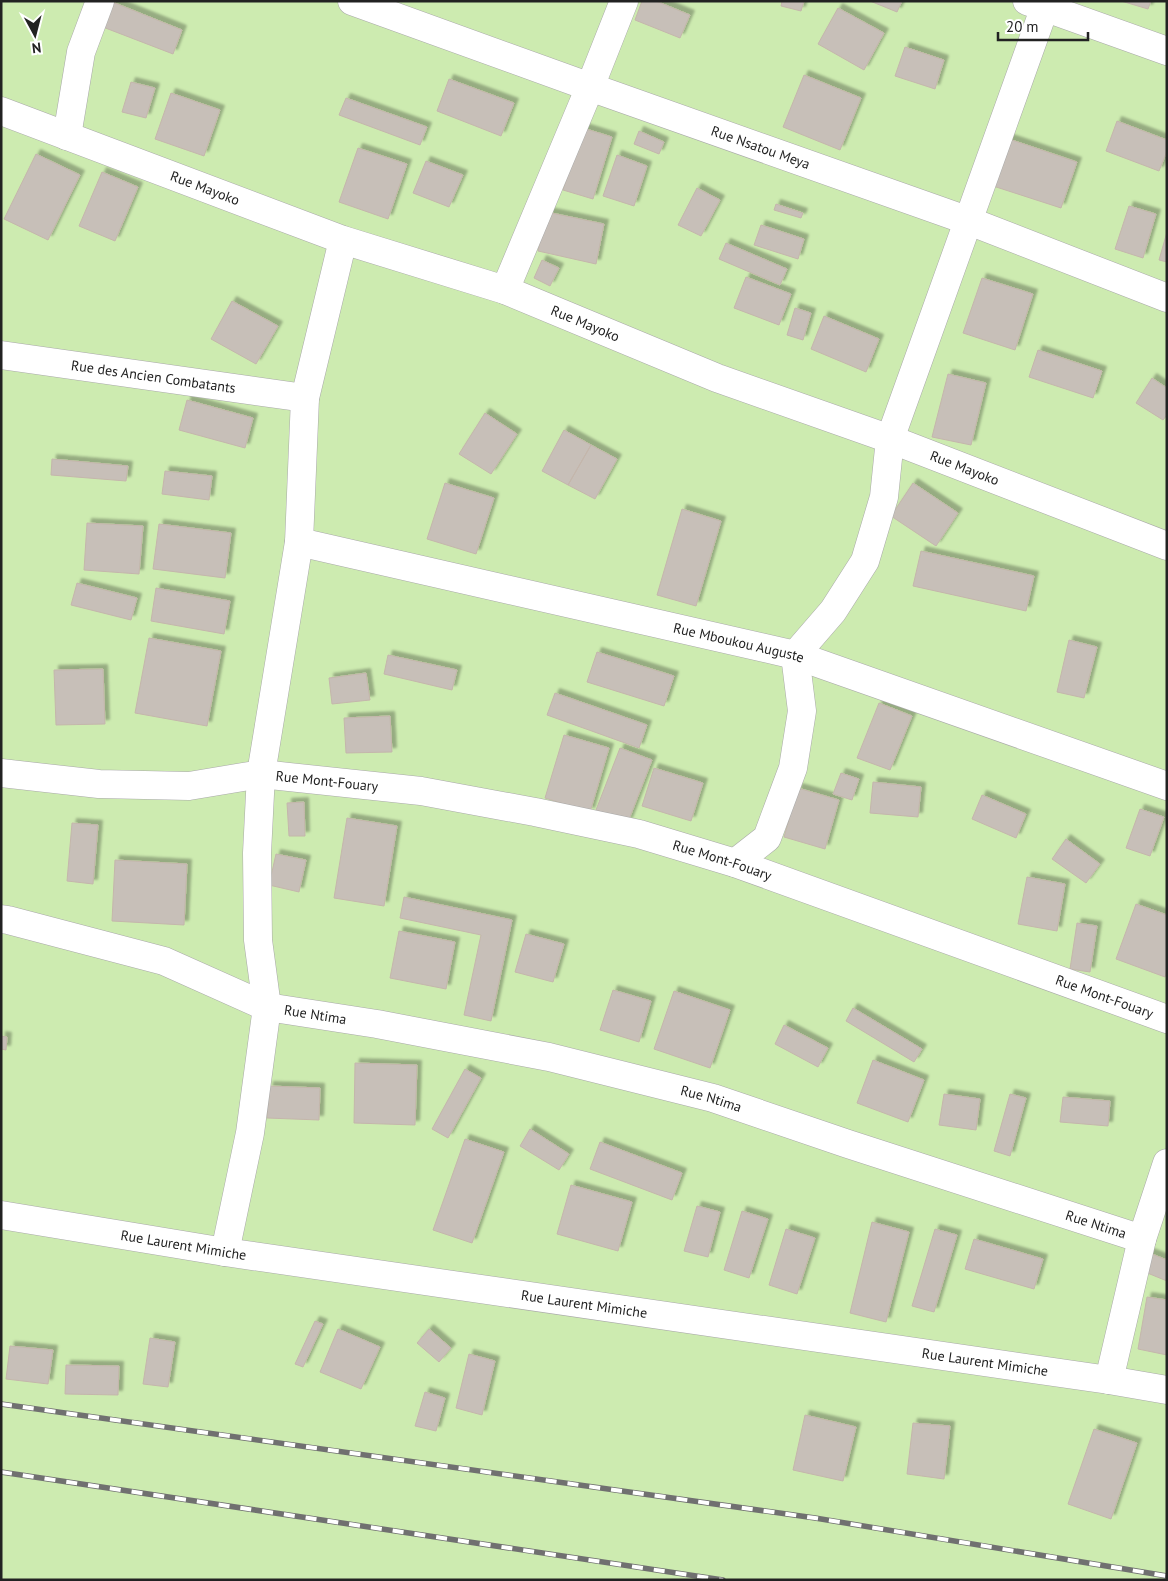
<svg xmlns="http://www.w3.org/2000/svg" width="1168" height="1581" viewBox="0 0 1168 1581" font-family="'PT Sans',sans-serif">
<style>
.grass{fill:#cdebb0}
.building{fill:#c7bfb8;stroke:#c4b6ab;filter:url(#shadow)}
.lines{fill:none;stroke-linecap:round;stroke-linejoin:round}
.minor-casing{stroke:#a9a9a9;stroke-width:29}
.minor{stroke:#fff;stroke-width:28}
.rail-casing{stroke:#707070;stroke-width:5.5}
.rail{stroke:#fff;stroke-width:4;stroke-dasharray:11;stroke-linecap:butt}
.labels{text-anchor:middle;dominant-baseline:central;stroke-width:5;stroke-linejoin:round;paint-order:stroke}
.street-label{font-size:14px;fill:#222;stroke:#fff}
</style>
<defs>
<filter id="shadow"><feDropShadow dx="4.5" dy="-4.5" stdDeviation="1" flood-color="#0004"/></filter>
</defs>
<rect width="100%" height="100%" fill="#f2efe9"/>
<path class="grass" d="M 1,1 L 1167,1 L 1167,1580 L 1,1580 Z"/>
<path class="building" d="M 110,1 L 182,30 L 173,54 L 95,24 Z
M 642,1 L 656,1 L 690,15 L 680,38 L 635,20 Z
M 782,1 L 804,1 L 801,11 L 781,6 Z
M 870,1 L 902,1 L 897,12 Z
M 1121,1 L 1151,1 L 1148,9 Z
M 838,8 L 884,33 L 864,70 L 818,44 Z
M 905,47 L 944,60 L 935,89 L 895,76 Z
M 804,75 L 861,98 L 840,150 L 783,127 Z
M 449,79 L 514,103 L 501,136 L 437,111 Z
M 131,82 L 155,88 L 146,118 L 122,112 Z
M 171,93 L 220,110 L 204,156 L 155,139 Z
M 346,98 L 427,127 L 420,145 L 339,115 Z
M 1117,121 L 1167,140 L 1167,151 L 1159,171 L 1106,151 Z
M 583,128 L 612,137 L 593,199 L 563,190 Z
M 639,131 L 664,142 L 659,154 L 634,144 Z
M 1006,138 L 1077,162 L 1061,208 L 990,185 Z
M 358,148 L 407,164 L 388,219 L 339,202 Z
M 36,154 L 80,175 L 48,240 L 4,219 Z
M 617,155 L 647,166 L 634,206 L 603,196 Z
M 426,161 L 463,175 L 449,207 L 413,193 Z
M 102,172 L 138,187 L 115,241 L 79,226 Z
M 697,188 L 720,200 L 701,236 L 678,225 Z
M 776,204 L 803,213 L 801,218 L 774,210 Z
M 1129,206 L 1156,214 L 1143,258 L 1115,249 Z
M 547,212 L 604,224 L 596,264 L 538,251 Z
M 761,225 L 804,239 L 798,259 L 754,245 Z
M 1167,232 L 1167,262 L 1159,260 Z
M 726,243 L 787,269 L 780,285 L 719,259 Z
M 542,260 L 559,268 L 550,286 L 534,278 Z
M 746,277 L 791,294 L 779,325 L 734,308 Z
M 982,278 L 1033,294 L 1015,350 L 963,333 Z
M 232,301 L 278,326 L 256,364 L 211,339 Z
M 795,308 L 811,313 L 803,340 L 787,335 Z
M 824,316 L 879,339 L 866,372 L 811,349 Z
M 1038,350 L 1102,371 L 1093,398 L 1029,377 Z
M 948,374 L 986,383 L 971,445 L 932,437 Z
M 1152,378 L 1167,388 L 1167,415 L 1163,420 L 1136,403 Z
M 187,400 L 253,418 L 245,448 L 179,430 Z
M 485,413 L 517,434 L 491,474 L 459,454 Z
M 564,430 L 591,445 L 568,485 L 542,471 Z
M 591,445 L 617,459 L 595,499 L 568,485 Z
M 52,459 L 128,466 L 126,481 L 51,475 Z
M 165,471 L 212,476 L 209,500 L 162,494 Z
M 445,483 L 494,498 L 476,554 L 427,539 Z
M 913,483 L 958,513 L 936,546 L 891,516 Z
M 682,509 L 721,521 L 696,606 L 657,595 Z
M 87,523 L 143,526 L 139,574 L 84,570 Z
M 159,524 L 231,533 L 225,578 L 153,569 Z
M 921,551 L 1034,576 L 1026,611 L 913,586 Z
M 77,583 L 137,598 L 131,620 L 71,605 Z
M 156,588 L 230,601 L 224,634 L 151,621 Z
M 149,638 L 221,651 L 207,726 L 135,713 Z
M 1069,640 L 1097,647 L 1084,698 L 1057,692 Z
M 597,652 L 674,676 L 664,706 L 587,682 Z
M 388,655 L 457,670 L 452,690 L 384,674 Z
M 103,669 L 105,724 L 56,725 L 54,670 Z
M 366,673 L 370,700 L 332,704 L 329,678 Z
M 555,693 L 647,725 L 639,748 L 547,715 Z
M 879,703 L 912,716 L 890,770 L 857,758 Z
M 390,716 L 392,752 L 346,753 L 344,718 Z
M 564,735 L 609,748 L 590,812 L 545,798 Z
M 620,748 L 652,760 L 628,822 L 596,810 Z
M 654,768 L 703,783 L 691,821 L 642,806 Z
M 841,773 L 859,779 L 852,800 L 833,794 Z
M 873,782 L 921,787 L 918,817 L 870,813 Z
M 798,788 L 839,800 L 825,849 L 784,837 Z
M 982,795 L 1026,814 L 1016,838 L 972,819 Z
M 304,802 L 305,836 L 289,836 L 287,803 Z
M 1140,809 L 1164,817 L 1150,856 L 1126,848 Z
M 347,818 L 397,826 L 384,906 L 334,898 Z
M 72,823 L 98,825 L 93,884 L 67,881 Z
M 1066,839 L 1100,864 L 1086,883 L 1052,859 Z
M 276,854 L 306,860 L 299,892 L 269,885 Z
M 115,860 L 187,864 L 184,925 L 112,921 Z
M 1027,877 L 1065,884 L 1057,931 L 1018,924 Z
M 404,897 L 512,920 L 491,1021 L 464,1015 L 481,935 L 400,918 Z
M 1136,904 L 1167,915 L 1167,971 L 1165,977 L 1116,959 Z
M 1077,923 L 1097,926 L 1090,972 L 1070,969 Z
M 399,931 L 455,942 L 446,989 L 390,978 Z
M 526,934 L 564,944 L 553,982 L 515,972 Z
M 613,990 L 651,1001 L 639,1042 L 600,1030 Z
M 674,991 L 730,1010 L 710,1068 L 654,1049 Z
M 853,1008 L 922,1049 L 914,1062 L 846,1021 Z
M 784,1025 L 828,1048 L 818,1067 L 775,1044 Z
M 1,1036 L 7,1037 L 6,1050 L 1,1049 Z
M 873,1060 L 924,1080 L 908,1122 L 857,1103 Z
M 355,1063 L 417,1065 L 415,1125 L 354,1123 Z
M 465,1069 L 481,1078 L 448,1138 L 432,1129 Z
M 269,1086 L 320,1088 L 319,1120 L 267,1118 Z
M 944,1094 L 980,1099 L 976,1130 L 939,1125 Z
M 1010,1094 L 1026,1098 L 1010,1156 L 994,1151 Z
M 1063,1097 L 1110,1101 L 1108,1126 L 1060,1122 Z
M 530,1129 L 569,1154 L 559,1170 L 520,1146 Z
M 465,1139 L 504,1152 L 472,1243 L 433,1230 Z
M 600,1142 L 682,1173 L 672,1200 L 590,1169 Z
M 571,1185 L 632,1202 L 618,1251 L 557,1234 Z
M 697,1206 L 720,1212 L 708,1257 L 684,1251 Z
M 742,1211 L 768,1219 L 749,1278 L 724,1270 Z
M 872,1222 L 909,1232 L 886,1322 L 850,1313 Z
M 786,1229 L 815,1238 L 797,1294 L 769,1285 Z
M 935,1229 L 957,1235 L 934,1312 L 912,1306 Z
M 974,1239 L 1043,1259 L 1034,1289 L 965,1269 Z
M 1147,1252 L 1167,1260 L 1167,1281 L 1140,1270 Z
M 1147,1297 L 1167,1300 L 1167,1355 L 1138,1349 Z
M 315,1321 L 323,1324 L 303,1367 L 295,1364 Z
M 338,1329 L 380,1347 L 361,1389 L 320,1372 Z
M 429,1329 L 451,1348 L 439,1362 L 417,1343 Z
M 150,1338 L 175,1342 L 168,1387 L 143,1384 Z
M 10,1346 L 53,1350 L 48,1384 L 6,1379 Z
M 469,1354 L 495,1361 L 482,1415 L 456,1408 Z
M 66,1365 L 119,1366 L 118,1395 L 65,1394 Z
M 425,1392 L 445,1398 L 436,1431 L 415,1426 Z
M 805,1415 L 856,1427 L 843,1481 L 793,1470 Z
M 913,1423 L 950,1426 L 944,1479 L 907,1474 Z
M 1094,1429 L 1137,1443 L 1111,1519 L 1068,1504 Z"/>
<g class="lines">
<defs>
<g id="minor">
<path id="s1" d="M 352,1 L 590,87 L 969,221 L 1167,298"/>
<path d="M 1027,1 L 1167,51"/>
<path id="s2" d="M 1,111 L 343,240 L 505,290 L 717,378 L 890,439 L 1167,546"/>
<path d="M 67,136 L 81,52 L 100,1"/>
<path d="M 505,290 L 590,87 L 624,1"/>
<path id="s3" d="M 1,355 L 305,398"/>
<path id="s4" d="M 299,542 L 795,655 L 1167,786"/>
<path id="s5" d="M 1,773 L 99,784 L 189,786 L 261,774 L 421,791 L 535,812 L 639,834 L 735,863 L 1167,1019"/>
<path d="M 735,863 L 767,838 L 793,768 L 802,711 L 795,655 L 833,611 L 865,561 L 884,497 L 890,439 L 1047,1"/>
<path id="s6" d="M 1,919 L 8,920 L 164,961 L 267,1007 L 377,1024 L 549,1057 L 713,1098 L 848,1144 L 1142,1239"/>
<path id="s7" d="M 1,1215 L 225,1252 L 1109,1380 L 1167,1390"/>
<path d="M 225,1252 L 250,1133 L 267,1007 L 258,940 L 257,853 L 261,774 L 299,542 L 305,398 L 343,240"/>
<path d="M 1109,1380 L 1142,1239 L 1167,1163"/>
</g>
</defs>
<use href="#minor" class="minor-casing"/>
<use href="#minor" class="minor"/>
<defs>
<path id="rail" d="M 1,1404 L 815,1518 L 1167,1576
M 1,1472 L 723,1580"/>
</defs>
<use href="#rail" class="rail-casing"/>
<use href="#rail" class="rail"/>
</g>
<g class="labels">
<g class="street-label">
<text stroke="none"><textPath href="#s1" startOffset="434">Rue Nsatou Meya</textPath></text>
<text stroke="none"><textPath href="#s2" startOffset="218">Rue Mayoko</textPath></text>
<text stroke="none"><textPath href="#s2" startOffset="622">Rue Mayoko</textPath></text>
<text stroke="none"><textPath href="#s3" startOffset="154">Rue des Ancien Combatants</textPath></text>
<text stroke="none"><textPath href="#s2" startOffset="1028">Rue Mayoko</textPath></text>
<text stroke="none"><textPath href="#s4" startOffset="451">Rue Mboukou Auguste</textPath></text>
<text stroke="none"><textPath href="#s5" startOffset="328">Rue Mont-Fouary</textPath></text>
<text stroke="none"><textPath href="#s5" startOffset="732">Rue Mont-Fouary</textPath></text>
<text stroke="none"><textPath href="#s5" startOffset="1138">Rue Mont-Fouary</textPath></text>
<text stroke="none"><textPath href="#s6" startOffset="330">Rue Ntima</textPath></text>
<text stroke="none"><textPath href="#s6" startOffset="735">Rue Ntima</textPath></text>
<text stroke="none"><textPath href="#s6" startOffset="1140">Rue Ntima</textPath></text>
<text stroke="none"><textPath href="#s7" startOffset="185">Rue Laurent Mimiche</textPath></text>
<text stroke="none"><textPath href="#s7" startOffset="590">Rue Laurent Mimiche</textPath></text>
<text stroke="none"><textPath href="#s7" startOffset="995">Rue Laurent Mimiche</textPath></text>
</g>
</g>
<rect width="1168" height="1581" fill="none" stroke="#222222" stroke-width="5"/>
<g transform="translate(35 35) rotate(173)" stroke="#ffffff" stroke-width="4" paint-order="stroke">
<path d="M0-4L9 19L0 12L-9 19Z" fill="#222222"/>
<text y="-8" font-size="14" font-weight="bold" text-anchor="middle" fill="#222222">N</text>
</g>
<path d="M998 32v8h90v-8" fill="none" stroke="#222222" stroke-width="2.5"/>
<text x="1006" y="32" font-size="15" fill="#222222" stroke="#ffffff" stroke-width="4" paint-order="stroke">20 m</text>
</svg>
